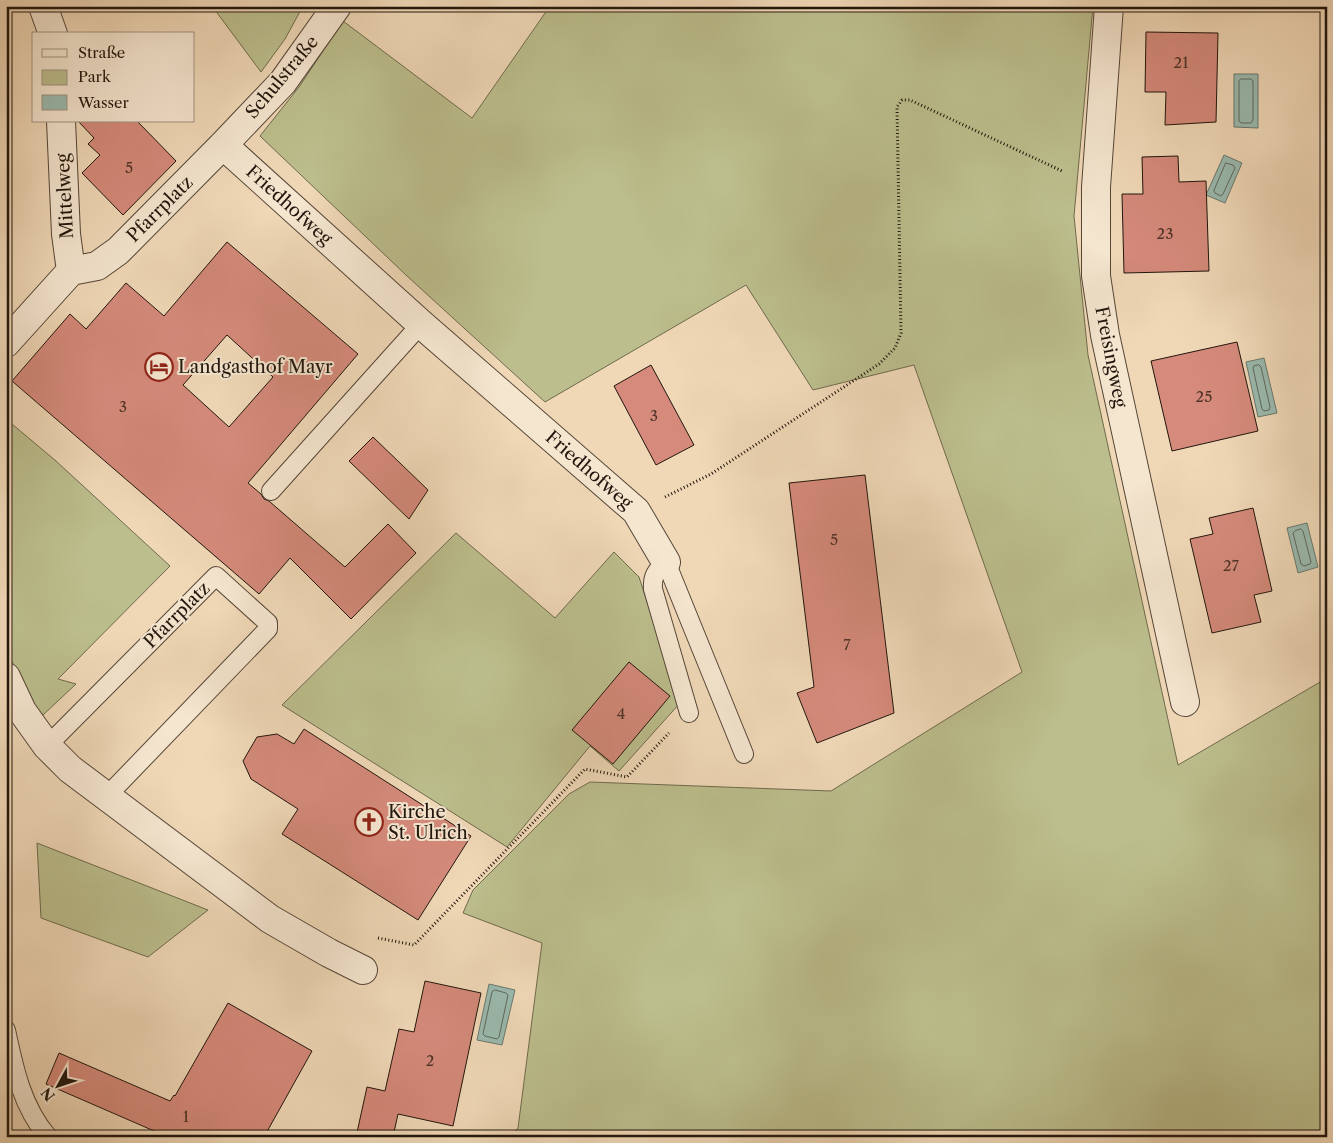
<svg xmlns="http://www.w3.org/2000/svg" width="1333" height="1143" viewBox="0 0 1333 1143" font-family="'Libre Caslon Text',serif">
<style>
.green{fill:#bcbe8d;stroke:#6e6a4d}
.water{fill:#9abaaf;stroke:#6a786e}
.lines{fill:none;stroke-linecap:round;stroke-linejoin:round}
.shore{stroke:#5e685e;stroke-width:1}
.building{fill:#d58a7b;stroke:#21160d;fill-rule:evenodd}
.service-casing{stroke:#554638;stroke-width:20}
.minor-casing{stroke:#554638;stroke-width:30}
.path{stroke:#21160d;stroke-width:3;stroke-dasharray:1 2.5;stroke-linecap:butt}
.service{stroke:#f5e6d0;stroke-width:18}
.minor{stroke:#f5e6d0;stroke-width:28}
.labels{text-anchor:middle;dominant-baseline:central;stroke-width:4;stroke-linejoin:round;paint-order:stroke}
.number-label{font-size:15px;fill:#4e3328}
.street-label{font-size:18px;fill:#21160d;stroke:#f5e6d0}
.poi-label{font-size:18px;fill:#21160d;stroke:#f5e6d0;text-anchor:start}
</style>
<rect width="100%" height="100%" fill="#f0d8b7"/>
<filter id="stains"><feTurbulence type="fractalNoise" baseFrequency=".004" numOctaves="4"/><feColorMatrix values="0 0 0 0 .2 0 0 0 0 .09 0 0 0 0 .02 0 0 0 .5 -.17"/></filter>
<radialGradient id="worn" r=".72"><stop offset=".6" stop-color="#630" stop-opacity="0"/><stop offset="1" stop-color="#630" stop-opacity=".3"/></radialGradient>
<path class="green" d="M 212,6 L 303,6 L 285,39 L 261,72 Z
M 550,6 L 1093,6 L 1074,216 L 1088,355 L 1178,765 L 1327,678 L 1327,1137 L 510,1137 L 518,1128 L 542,943 L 463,913 L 473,890 L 569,794 L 590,782 L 831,791 L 1022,672 L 914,365 L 813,390 L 746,285 L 545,402 L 407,276 L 260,136 L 299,87 L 343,21 L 472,118 Z
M 6,419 L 56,461 L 170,566 L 58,679 L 76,684 L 43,715 L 35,708 L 28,698 L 6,647 Z
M 456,533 L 555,618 L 614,552 L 639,577 L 680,703 L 619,771 L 590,746 L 507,847 L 282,705 Z
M 37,843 L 208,910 L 148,957 L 41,918 Z"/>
<path class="water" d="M 1234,74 L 1258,74 L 1258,128 L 1234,127 Z
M 1224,155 L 1242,163 L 1225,203 L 1206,195 Z
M 1264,358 L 1277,413 L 1258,417 L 1246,362 Z
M 1307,523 L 1318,567 L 1298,573 L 1287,528 Z
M 489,984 L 515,990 L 502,1045 L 477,1040 Z"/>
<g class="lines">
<path class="shore" d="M 1241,79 L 1251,79 L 1253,81 L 1253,120 L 1251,123 L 1241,123 L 1239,121 L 1239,81 Z
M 1226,163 L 1233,165 L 1235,168 L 1223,194 L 1221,196 L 1215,193 L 1214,191 Z
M 1259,365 L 1261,367 L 1270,407 L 1269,410 L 1264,411 L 1262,409 L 1253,368 L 1254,366 Z
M 1301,529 L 1303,531 L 1311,562 L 1310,564 L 1304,566 L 1301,564 L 1293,533 L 1295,531 Z
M 495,990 L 506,993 L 508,995 L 499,1037 L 497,1039 L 485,1036 L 483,1034 L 492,992 Z"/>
</g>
<path class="building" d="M 1146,32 L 1218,33 L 1216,122 L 1165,125 L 1166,92 L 1145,92 Z
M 78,121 L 137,121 L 176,161 L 123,215 L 82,173 L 100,155 L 88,144 L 94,138 Z
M 1178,156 L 1179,182 L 1206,181 L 1209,271 L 1124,273 L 1122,194 L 1143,194 L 1142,157 Z
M 227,242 L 358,354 L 248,483 L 261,494 L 264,499 L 269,501 L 345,567 L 388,524 L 416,553 L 351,619 L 290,558 L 259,594 L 12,381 L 70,314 L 86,329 L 126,283 L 164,316 ZM 227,335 L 273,377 L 229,427 L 183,385 Z
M 1237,342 L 1258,431 L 1172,451 L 1151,361 Z
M 651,365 L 694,445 L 656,465 L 614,386 Z
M 373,437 L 428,490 L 409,519 L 349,461 Z
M 865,475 L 894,713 L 817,743 L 797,693 L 814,687 L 789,483 Z
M 1253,508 L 1272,591 L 1254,595 L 1261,622 L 1212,633 L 1190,539 L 1213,534 L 1209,518 Z
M 629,662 L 670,696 L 613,764 L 572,730 Z
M 304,729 L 471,836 L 418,920 L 282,834 L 298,809 L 251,779 L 243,761 L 257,737 L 277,734 L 294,744 Z
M 425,981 L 481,993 L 453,1126 L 398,1114 L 393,1137 L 356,1137 L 367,1087 L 385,1091 L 399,1029 L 414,1032 Z
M 228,1003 L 312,1051 L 264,1137 L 168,1137 L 46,1084 L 59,1053 L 170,1101 L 174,1095 L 175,1096 Z"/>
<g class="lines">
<defs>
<path id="service" d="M 271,491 L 421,324
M 689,713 L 653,589 C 652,576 656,571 666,562 L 744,754
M 47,746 L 216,576 L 268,623 L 268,629 L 106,797
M 6,1030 C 14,1068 22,1107 48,1137"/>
<path id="minor" d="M 43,6 L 53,34
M 1109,6 L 1096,187 L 1096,276 L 1105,335 L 1185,702
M 61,121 L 66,234 L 71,271
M 223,145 L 421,324 L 636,511 L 666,562
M 6,343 L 71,271 L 97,266 L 118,251 L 223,145 L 283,82 L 337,6
M 6,677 L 22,711 L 47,746 L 70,769 L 270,919 L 329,953 L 363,970"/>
</defs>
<use href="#service" class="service-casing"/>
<use href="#minor" class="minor-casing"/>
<path class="path" d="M 665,497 L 711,474 L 879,364 L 895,348 L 901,333 L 897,107 L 902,100 L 910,100 L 1062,171
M 378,938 L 414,945 L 585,769 L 627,777 L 669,733"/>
<use href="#service" class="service"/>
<use href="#minor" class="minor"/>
</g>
<defs>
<symbol id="hotel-ring" viewBox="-11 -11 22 22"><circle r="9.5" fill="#f5e6d0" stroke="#8f2418" stroke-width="1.5"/><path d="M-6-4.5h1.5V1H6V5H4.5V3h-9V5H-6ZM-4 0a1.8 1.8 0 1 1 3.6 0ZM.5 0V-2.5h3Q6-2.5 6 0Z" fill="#8f2418"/></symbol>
<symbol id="church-ring" viewBox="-11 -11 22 22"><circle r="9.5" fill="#f5e6d0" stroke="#8f2418" stroke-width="1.5"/><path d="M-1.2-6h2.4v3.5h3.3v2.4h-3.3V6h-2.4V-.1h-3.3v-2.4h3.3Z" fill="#8f2418"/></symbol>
</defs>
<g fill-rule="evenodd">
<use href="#hotel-ring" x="143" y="351" width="32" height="32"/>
<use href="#church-ring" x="353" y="806" width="32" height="32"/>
</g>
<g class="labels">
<g class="number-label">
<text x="1181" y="62">21</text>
<text x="129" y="167">5</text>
<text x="1165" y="233">23</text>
<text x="1204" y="396">25</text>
<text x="123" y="406">3</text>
<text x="654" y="415">3</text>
<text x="834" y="539">5</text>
<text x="1231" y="565">27</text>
<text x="847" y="644">7</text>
<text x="621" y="713">4</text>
<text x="430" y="1060">2</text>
<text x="186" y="1116">1</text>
</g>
<g class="street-label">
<text transform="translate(282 77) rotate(-50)">Schulstraße</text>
<text transform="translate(65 196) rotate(-93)">Mittelweg</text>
<text transform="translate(289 205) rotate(42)">Friedhofweg</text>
<text transform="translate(160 209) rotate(-45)">Pfarrplatz</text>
<text transform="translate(1111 357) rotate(79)">Freisingweg</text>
<text transform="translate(589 470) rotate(41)">Friedhofweg</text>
<text transform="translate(177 615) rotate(-45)">Pfarrplatz</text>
</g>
<g class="poi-label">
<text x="178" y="367">Landgasthof Mayr</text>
<text x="388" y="812">Kirche<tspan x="388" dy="21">St. Ulrich</tspan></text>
</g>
</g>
<rect width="1333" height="1143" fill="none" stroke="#f0d8b7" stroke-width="25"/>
<rect x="8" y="8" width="1318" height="1128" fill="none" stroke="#21160d" stroke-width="2.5"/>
<rect x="12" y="12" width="1308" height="1118" fill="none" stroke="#21160d"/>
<rect x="32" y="32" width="162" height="90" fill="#f5e6d0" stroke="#a09382"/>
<rect x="42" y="49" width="25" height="8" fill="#f5e6d0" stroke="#a09382"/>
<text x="78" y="58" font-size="15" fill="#21160d">Straße</text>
<rect x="42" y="70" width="25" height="15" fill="#bcbe8d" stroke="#a09382"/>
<text x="78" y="82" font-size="15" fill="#21160d">Park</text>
<rect x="42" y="95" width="25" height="15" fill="#9abaaf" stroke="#a09382"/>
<text x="78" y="108" font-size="15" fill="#21160d">Wasser</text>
<g transform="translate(58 1086) rotate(230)" stroke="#f5e6d0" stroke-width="4" paint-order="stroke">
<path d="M0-4L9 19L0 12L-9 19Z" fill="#21160d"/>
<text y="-8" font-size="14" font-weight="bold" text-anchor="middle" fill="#21160d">N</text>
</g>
<rect width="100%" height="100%" filter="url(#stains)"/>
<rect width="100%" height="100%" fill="url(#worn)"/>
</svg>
